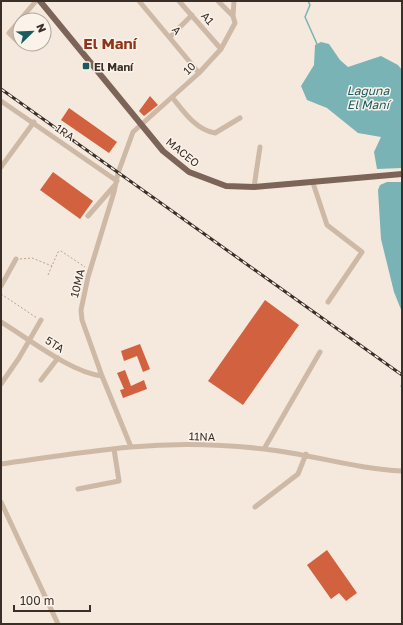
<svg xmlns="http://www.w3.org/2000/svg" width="403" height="625" viewBox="0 0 403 625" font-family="'Golos Text',sans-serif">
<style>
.water{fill:#79b3b5}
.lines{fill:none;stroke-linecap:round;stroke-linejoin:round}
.stream{stroke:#79b3b5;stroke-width:1.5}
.building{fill:#d1613f}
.path{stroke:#baa391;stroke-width:1;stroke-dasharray:2 2;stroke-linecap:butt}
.minor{stroke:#ceb9a7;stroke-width:5}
.major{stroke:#7d6458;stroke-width:6}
.rail-casing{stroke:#3a2e28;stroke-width:3}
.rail{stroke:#fbf3ea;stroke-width:1.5;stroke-dasharray:4.5;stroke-linecap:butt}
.poi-dot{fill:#1a5c60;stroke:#fbf3ea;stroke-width:1.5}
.labels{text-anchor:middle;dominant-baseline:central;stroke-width:3;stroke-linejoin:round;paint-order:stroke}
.street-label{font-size:11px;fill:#3a2e28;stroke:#fbf3ea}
.poi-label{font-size:11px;font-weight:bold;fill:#3a2e28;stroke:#fbf3ea;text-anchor:start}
.water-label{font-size:12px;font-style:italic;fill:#1a5c60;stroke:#fbf3ea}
.district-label{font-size:15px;font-weight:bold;fill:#91351a;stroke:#fbf3ea}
</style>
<rect width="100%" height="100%" fill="#f5e9dd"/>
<path class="water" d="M 321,42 L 329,44 L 340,60 L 348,67 L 381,56 L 398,65 L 402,70 L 402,168 L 377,169 L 374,152 L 381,137 L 358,133 L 327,108 L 307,100 L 301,86 L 314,65 L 315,45 Z
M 387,182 L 402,182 L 402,312 L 394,292 L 381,239 L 378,190 L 380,185 Z"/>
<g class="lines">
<path class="stream" d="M 308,1 L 310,5 L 305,17 L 317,44
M 401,386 L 402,388"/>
</g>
<path class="building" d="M 150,96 L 158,105 L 144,116 L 139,111 Z
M 69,108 L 117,142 L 109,153 L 61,120 Z
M 53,172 L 93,201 L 80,219 L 40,190 Z
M 265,300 L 299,325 L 243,405 L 208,381 Z
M 140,344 L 150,369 L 143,372 L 137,356 L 124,361 L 121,351 Z
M 125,370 L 131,386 L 144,380 L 147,389 L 123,398 L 120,390 L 124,389 L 117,373 Z
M 327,550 L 357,593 L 346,601 L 339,593 L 331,599 L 307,565 Z"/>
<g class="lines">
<path class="path" d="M 20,259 L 32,258 L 52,266
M 48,275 L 58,252 L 61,251 L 85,267
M 1,294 L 37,318"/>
<path class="minor" d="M 139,1 L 199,73
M 179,1 L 221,49
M 218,1 L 233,16
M 170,37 L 192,15
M 19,43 L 9,33 L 36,1
M 172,97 C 184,112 196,130 215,133 L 240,118
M 1,101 L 117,181
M 1,167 L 34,122
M 313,183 L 327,225 L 362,252 L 328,302
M 254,187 L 260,147
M 88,216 L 115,185
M 1,286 L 16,259
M 1,322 C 29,339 70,372 102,376
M 41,380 L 58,358
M 1,384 L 19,358 L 41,320
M 131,447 L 102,376 L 82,320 L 81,310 L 88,277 L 114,192 L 118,173 L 133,132 L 199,73 L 221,49 L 235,23 L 233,16 L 234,1
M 264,449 L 320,352
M 1,464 C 44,458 87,451 131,447 C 174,443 221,444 264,449 C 311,454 355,469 402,471
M 78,489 L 119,481 L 114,449
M 1,502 L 58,624
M 255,507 L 298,474 L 306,454"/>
<path class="major" d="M 40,1 L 163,151 L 189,172 L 226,186 L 254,187 L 402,174"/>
<defs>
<path id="rail" d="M 1,89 L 402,375"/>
</defs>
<use href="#rail" class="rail-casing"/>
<use href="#rail" class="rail"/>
</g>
<rect class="poi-dot" x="82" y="62" width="8" height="8" rx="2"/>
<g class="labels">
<g class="street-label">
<text transform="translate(208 18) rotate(49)">A1</text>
<text transform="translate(177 30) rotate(50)">A</text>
<text transform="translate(189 68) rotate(-44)">10</text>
<text transform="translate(65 132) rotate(35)">1RA</text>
<text transform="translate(183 152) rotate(39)">MACEO</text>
<text transform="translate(77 283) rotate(-76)">10MA</text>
<text transform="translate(55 344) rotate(32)">5TA</text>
<text transform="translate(202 436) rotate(2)">11NA</text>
</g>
<g class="poi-label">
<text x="94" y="66">El Maní</text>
</g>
<g class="water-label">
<text x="368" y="90">Laguna<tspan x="368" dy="14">El Maní</tspan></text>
</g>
<g class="district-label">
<text x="110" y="43">El Maní</text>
</g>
</g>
<rect width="403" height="625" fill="none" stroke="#3a2e28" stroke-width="4"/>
<g transform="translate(32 32) rotate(67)"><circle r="19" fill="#fbf3ea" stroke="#aea49c"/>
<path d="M0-3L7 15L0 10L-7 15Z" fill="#1a5c60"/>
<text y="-6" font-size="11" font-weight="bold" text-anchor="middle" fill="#3a2e28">N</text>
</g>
<path d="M14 605v6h76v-6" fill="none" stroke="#3a2e28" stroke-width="2"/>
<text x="20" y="605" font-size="12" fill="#3a2e28" stroke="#fbf3ea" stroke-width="3" paint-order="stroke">100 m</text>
</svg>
